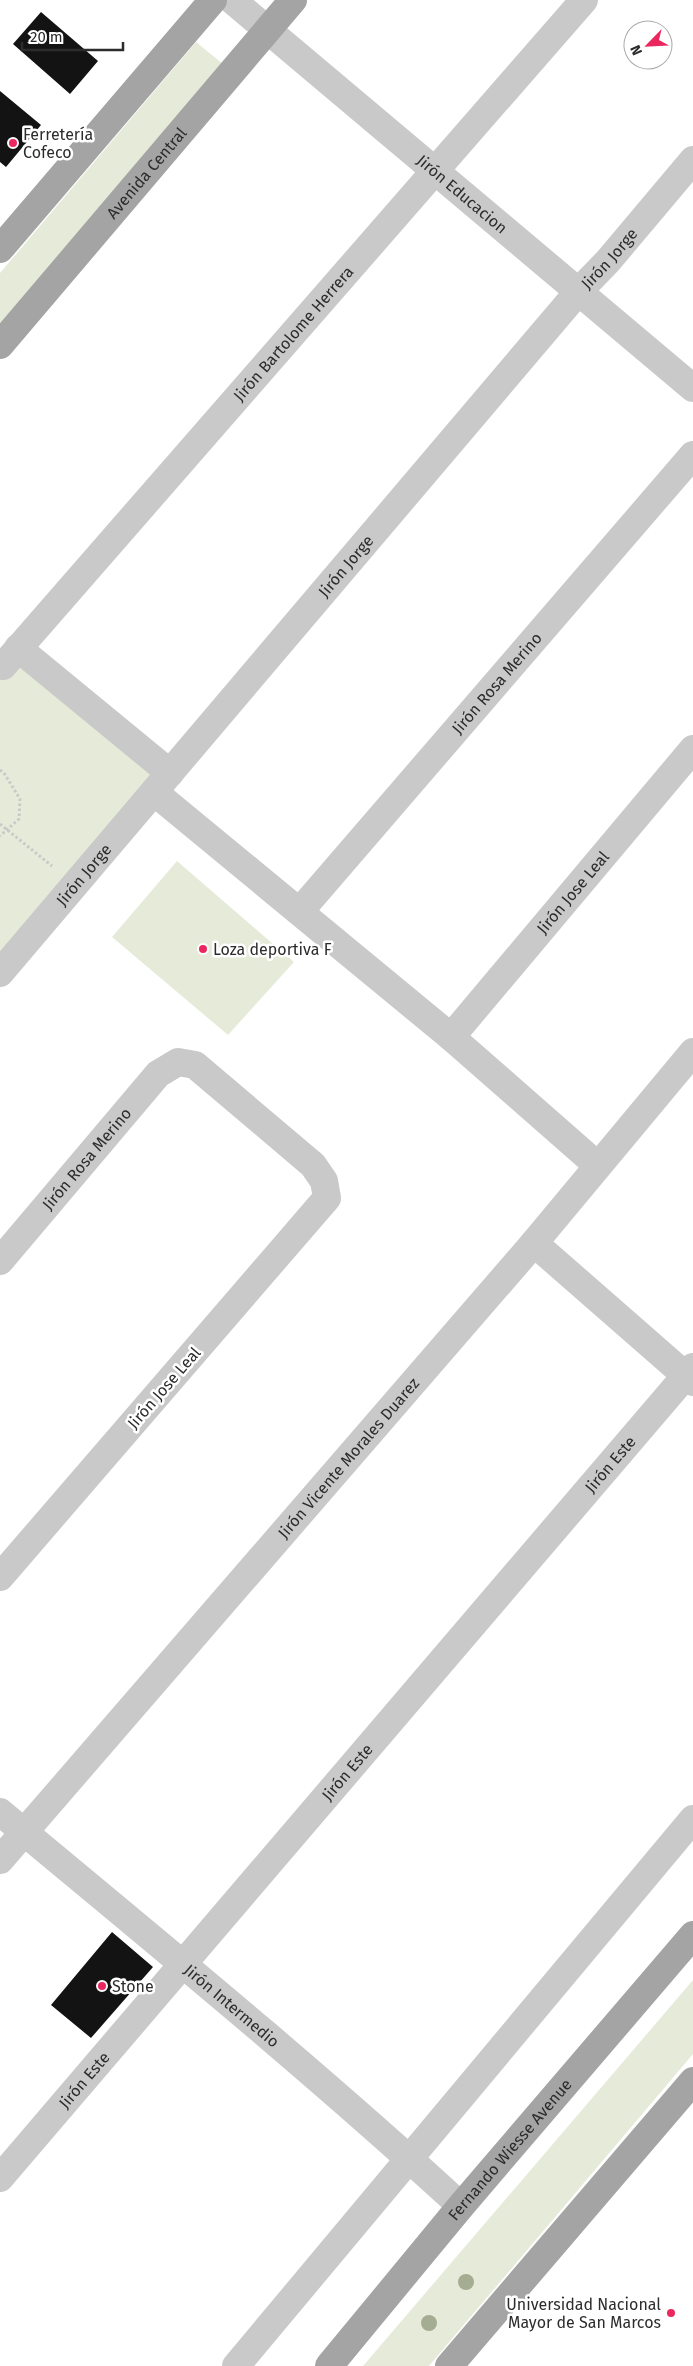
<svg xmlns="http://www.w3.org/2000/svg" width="693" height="2366" viewBox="0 0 693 2366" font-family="'Fira Sans',sans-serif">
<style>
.green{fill:#e6ebd9}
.building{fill:#131313}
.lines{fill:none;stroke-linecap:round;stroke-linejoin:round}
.path{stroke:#c9c9c9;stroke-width:3;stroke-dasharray:2.5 2.5;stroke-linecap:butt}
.minor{stroke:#c9c9c9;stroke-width:28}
.major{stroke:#a4a4a4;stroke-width:28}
.tree{fill:#a4ac92}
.poi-dot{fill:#eb2760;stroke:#fff;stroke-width:2}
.labels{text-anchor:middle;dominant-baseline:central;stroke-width:5;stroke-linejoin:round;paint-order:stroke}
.poi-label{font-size:16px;fill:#2c2c2c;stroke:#fff;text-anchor:start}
.street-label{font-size:16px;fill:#2c2c2c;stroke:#fff}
</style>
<rect width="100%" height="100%" fill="#fff"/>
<path class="green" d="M 196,42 L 223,64 L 0,329 L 0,273 Z
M 17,660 L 156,777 L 0,960 L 0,670 Z
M 177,861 L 294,962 L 228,1035 L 112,937 Z
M 693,1980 L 693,2054 L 429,2366 L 363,2366 Z"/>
<path class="building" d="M 41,12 L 98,61 L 70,94 L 13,44 Z
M 0,91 L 41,125 L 6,167 L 0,162 Z
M 112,1932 L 153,1967 L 91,2038 L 51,2005 Z"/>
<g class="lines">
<path class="path" d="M 0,770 L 4,773 L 20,799 L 19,819 L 0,836
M 0,824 L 52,866"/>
<g class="minor">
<path id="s1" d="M 232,0 L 693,388"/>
<path d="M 18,648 L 170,773"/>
<path id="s2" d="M 0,664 L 3,666 L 584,0"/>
<path d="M 154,792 L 451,1037 L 597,1165"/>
<path id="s3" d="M 300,911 L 693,455"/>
<path id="s4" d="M 0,973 L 578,292 L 608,261 L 693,160"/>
<path id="s5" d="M 451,1037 L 693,749"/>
<path d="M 534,1243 L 693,1382"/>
<path id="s6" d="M 0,1261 L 158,1074 L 178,1062 L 195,1065 L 313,1165 L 324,1181 L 327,1198 L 0,1577"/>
<path id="s7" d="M 0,1812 C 155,1941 312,2069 461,2206"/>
<path id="s8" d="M 0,1860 L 534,1243 L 693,1052"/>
<path id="s9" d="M 0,2178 L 693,1367"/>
<path d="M 236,2366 L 693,1819"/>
</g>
<g class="major">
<path d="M 0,249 L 213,0"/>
<path id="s10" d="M 0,345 L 293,0"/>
<path id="s11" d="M 329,2366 L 461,2206 L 693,1935"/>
<path d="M 449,2366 L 693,2081"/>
</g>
</g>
<g class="tree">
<circle cx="466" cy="2282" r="8"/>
<circle cx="429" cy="2323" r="8"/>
</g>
<g class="poi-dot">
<circle cx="13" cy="143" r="5"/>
<circle cx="203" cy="949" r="5"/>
<circle cx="102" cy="1986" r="5"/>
<circle cx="671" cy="2313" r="5"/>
</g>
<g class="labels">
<g class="poi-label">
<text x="23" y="134">Ferretería<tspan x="23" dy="18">Cofeco</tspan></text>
<text x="213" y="949">Loza deportiva F</text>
<text x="112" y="1986">Stone</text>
<text x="661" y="2304" text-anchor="end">Universidad Nacional<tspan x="661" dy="18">Mayor de San Marcos</tspan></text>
</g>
<g class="street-label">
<text stroke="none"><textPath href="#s10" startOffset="226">Avenida Central</textPath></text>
<text stroke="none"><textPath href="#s1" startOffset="301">Jirón Educacion</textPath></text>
<text stroke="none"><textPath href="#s4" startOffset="939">Jirón Jorge</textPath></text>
<text stroke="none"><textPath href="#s2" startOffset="445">Jirón Bartolome Herrera</textPath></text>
<text stroke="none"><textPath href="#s4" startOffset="534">Jirón Jorge</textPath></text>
<text stroke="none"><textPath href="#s3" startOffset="301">Jirón Rosa Merino</textPath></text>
<text stroke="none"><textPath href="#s4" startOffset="129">Jirón Jorge</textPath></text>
<text stroke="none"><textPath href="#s5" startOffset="189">Jirón Jose Leal</textPath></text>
<text stroke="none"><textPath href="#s6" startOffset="134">Jirón Rosa Merino</textPath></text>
<text transform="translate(164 1388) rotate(-49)">Jirón Jose Leal</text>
<text stroke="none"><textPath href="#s8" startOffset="532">Jirón Vicente Morales Duarez</textPath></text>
<text stroke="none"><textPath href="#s9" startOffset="939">Jirón Este</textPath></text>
<text stroke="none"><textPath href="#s9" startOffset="534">Jirón Este</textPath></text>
<text stroke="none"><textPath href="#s7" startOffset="302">Jirón Intermedio</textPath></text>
<text stroke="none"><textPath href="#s9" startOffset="129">Jirón Este</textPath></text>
<text stroke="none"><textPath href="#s11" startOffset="282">Fernando Wiesse Avenue</textPath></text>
</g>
</g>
<g transform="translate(648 45) rotate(246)"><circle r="24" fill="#ffffff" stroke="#ababab"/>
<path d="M0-4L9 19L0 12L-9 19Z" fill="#eb2760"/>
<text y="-8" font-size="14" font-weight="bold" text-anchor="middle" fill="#2c2c2c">N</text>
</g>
<path d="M22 42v8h101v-8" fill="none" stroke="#2c2c2c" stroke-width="2.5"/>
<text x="30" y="42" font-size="15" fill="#2c2c2c" stroke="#ffffff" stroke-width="4" paint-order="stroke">20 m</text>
</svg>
